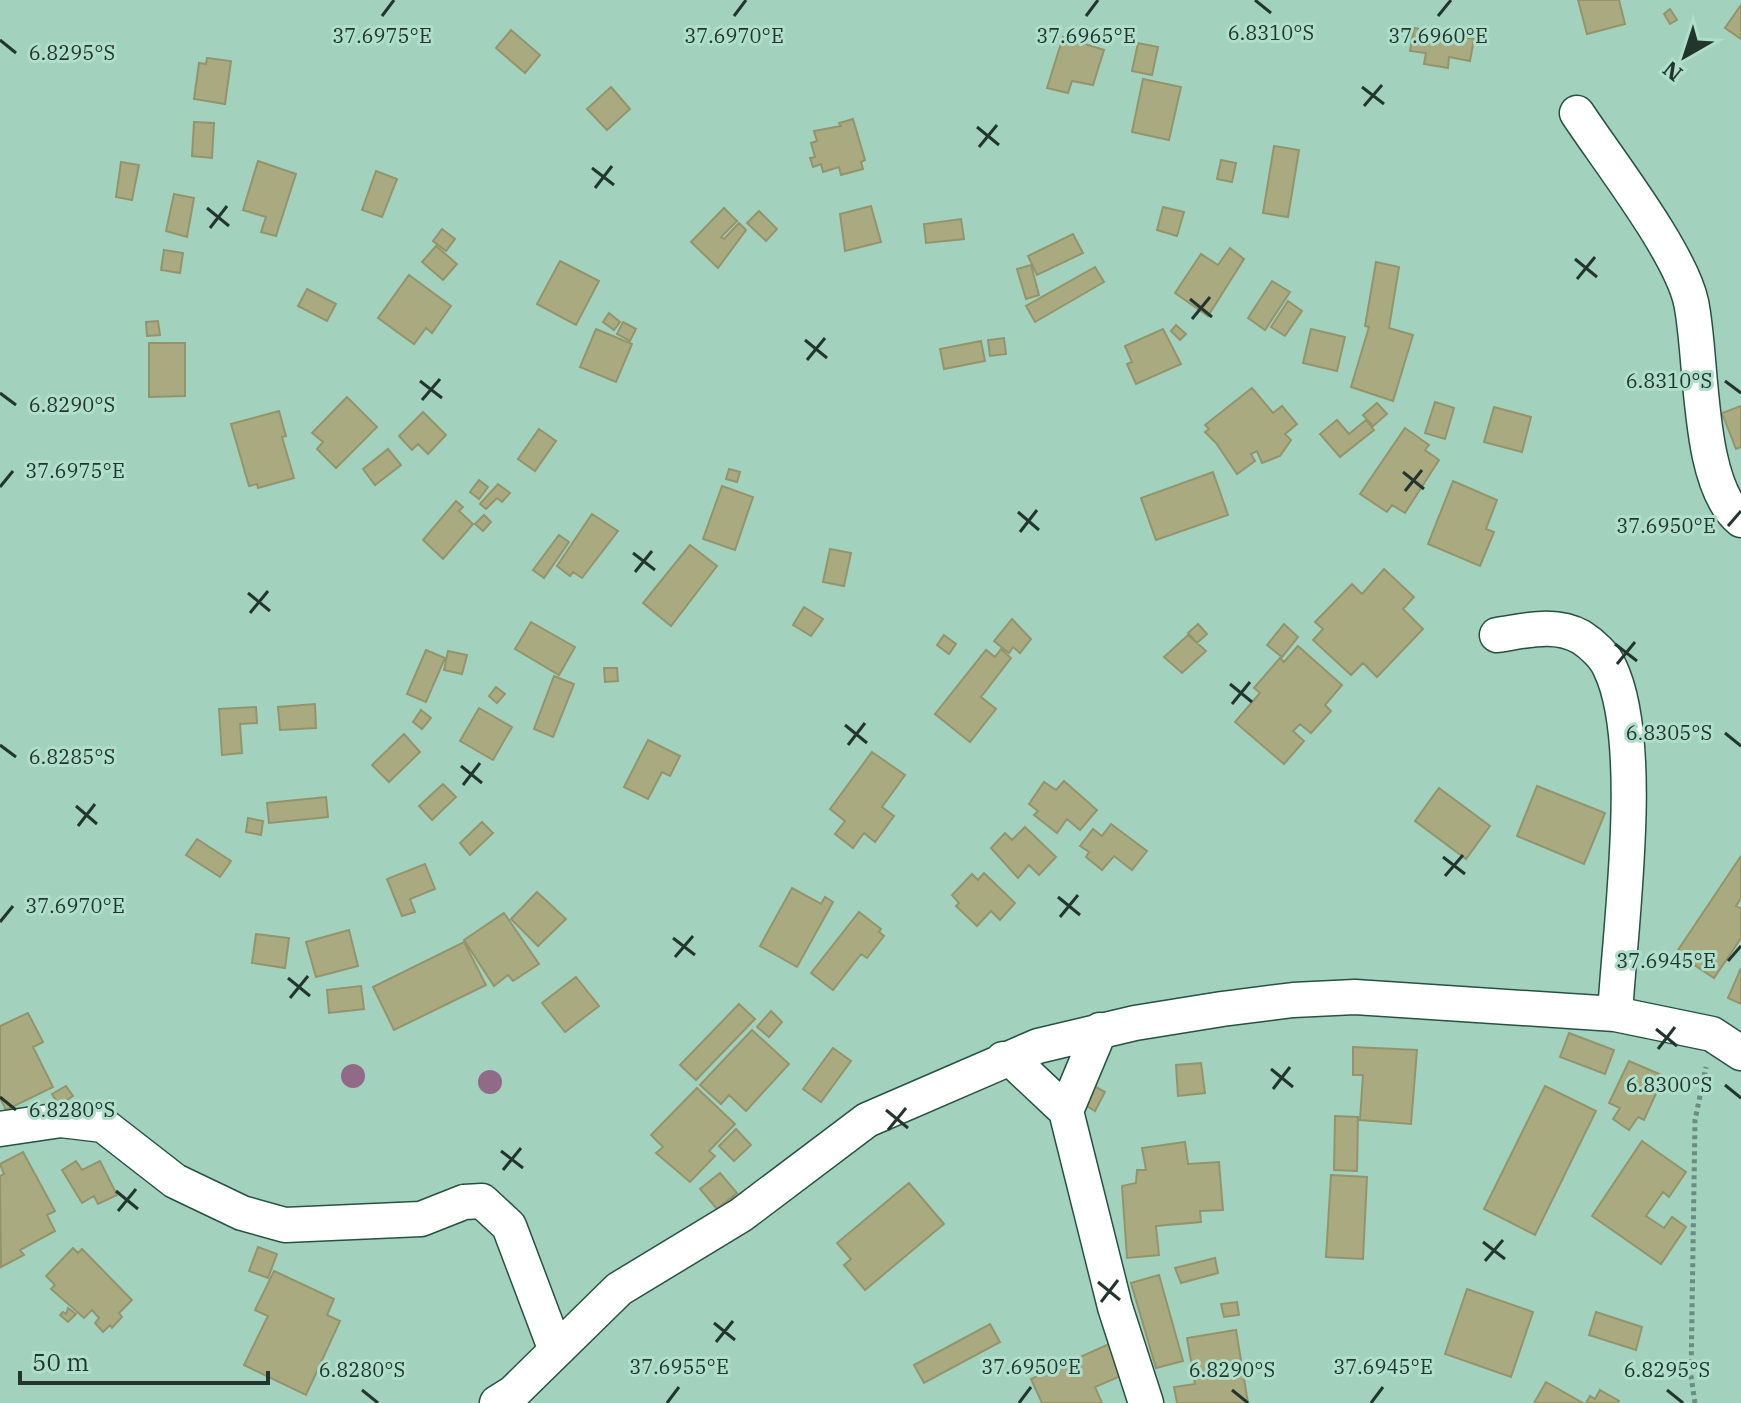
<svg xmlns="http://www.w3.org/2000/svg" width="1741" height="1403" viewBox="0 0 1741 1403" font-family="'IBM Plex Serif',serif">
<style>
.building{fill:#aaaa81;stroke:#94946c;stroke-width:2}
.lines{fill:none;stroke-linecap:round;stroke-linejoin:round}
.minor-casing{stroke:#275242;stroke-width:37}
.path{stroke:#6b8d7f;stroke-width:5;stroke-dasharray:4 4;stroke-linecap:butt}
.minor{stroke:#fff;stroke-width:34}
.tree{fill:#906a87}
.ticks{fill:none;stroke:#23362e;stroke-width:3}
.ticks-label{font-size:20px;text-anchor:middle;fill:#23362e;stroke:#afdeca;stroke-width:6;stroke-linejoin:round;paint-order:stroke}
</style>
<rect width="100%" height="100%" fill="#a2d1be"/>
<path class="building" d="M 1578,0 L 1619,0 L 1625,24 L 1587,34 Z
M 1741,5 L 1741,39 L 1725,28 Z
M 1670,9 L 1677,20 L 1670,24 L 1664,14 Z
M 1414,28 L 1474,39 L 1470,61 L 1449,57 L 1448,68 L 1424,64 L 1426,53 L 1410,51 Z
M 511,30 L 540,55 L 525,73 L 496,48 Z
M 1063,37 L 1104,50 L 1093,85 L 1072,81 L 1068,93 L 1047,88 Z
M 1138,43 L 1158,47 L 1152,75 L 1132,71 Z
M 207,58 L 231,61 L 225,104 L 194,99 L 199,63 L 206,64 Z
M 1143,79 L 1181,87 L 1169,140 L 1132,132 Z
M 611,87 L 630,109 L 607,130 L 587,109 Z
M 853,119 L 865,160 L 861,162 L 863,169 L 841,175 L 839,167 L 823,172 L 821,164 L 813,167 L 810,158 L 815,157 L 811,143 L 817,141 L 814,131 L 841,126 L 839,123 Z
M 194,122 L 214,123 L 212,158 L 192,156 Z
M 1274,146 L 1299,150 L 1288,217 L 1263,213 Z
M 1221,160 L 1236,163 L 1232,182 L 1217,179 Z
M 258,161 L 296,174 L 276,236 L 261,232 L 266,217 L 243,210 Z
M 121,162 L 139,165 L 132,200 L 116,197 Z
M 376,171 L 397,179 L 382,217 L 362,210 Z
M 174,194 L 194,198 L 187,237 L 166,231 Z
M 871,206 L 881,242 L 845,251 L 840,214 Z
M 1163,207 L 1184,212 L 1177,236 L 1157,230 Z
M 724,208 L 737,221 L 721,237 L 724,239 L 739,223 L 746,230 L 718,268 L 691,242 Z
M 759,211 L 777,229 L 766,241 L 747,223 Z
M 961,219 L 964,239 L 926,243 L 924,224 Z
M 442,229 L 455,239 L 446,251 L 433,241 Z
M 1073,234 L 1083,253 L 1037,275 L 1028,256 Z
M 436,246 L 457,264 L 443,280 L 422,262 Z
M 1230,248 L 1244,259 L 1208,316 L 1175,293 L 1201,254 L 1218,265 Z
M 164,250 L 183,253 L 180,273 L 161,270 Z
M 560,261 L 599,281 L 576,325 L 537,304 Z
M 1376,262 L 1399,267 L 1389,328 L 1413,335 L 1393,401 L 1351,387 L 1369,327 L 1365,326 Z
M 1031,265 L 1039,295 L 1026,299 L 1017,269 Z
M 1095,267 L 1104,282 L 1035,322 L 1026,306 Z
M 409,275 L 451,306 L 432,333 L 426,328 L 414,344 L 378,318 Z
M 1272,281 L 1290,292 L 1265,330 L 1248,318 Z
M 307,289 L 336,304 L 327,321 L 298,306 Z
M 1288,301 L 1302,311 L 1285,336 L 1271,327 Z
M 609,313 L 620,322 L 614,330 L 603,322 Z
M 158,321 L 160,335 L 147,336 L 146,322 Z
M 623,322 L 636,329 L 630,341 L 617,334 Z
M 1176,325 L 1186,334 L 1180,340 L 1171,331 Z
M 596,329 L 632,344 L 616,382 L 580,367 Z
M 1163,329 L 1181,364 L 1136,384 L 1127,364 L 1132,362 L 1125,346 Z
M 1311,329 L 1345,337 L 1337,371 L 1303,363 Z
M 1004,338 L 1006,354 L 990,356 L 988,340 Z
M 981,341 L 985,361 L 944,369 L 940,349 Z
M 149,343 L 185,343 L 185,396 L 149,397 Z
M 1252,388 L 1273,413 L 1282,406 L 1297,424 L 1285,434 L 1291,440 L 1280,456 L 1262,463 L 1257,451 L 1251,454 L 1255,461 L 1237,474 L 1216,443 L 1205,432 L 1209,429 L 1205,425 Z
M 347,397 L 377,427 L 336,468 L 317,449 L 323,442 L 312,433 Z
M 1435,402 L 1454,408 L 1445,439 L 1425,433 Z
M 1377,403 L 1387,414 L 1373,426 L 1363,415 Z
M 1741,406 L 1741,447 L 1736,449 L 1722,413 Z
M 1494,407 L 1531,417 L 1522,452 L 1484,442 Z
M 279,411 L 286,436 L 282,437 L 294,478 L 258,488 L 257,484 L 249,486 L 231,424 Z
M 423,412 L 446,435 L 428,454 L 418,444 L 412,450 L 399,436 Z
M 1337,420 L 1349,434 L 1366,420 L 1374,430 L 1340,457 L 1320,434 Z
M 1405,428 L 1429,445 L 1425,450 L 1439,460 L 1405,513 L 1392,505 L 1387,512 L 1360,494 Z
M 539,429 L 556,441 L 535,471 L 518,459 Z
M 388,449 L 401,465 L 375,485 L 363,469 Z
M 729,469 L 740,472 L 737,482 L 726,479 Z
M 1213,472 L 1228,515 L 1156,540 L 1141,498 Z
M 479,480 L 488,487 L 479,499 L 470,492 Z
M 1453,481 L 1497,500 L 1486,529 L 1494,532 L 1480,566 L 1428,544 Z
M 498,484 L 510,493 L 502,502 L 497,498 L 486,509 L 480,504 Z
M 722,486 L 753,497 L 735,550 L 703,539 Z
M 456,501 L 463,507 L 459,511 L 473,524 L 443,559 L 423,540 Z
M 592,514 L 618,531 L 582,578 L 573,572 L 570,576 L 557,566 Z
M 484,515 L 491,522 L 483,531 L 475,524 Z
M 559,535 L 569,542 L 544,578 L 533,570 Z
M 690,545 L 717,566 L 671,626 L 643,603 Z
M 830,549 L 851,553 L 844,586 L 823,582 Z
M 1384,569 L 1414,597 L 1403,609 L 1423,629 L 1377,677 L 1363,663 L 1351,675 L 1313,640 L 1323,629 L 1315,622 L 1352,584 L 1362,594 Z
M 804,607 L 823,619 L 811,636 L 793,625 Z
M 1012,619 L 1031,639 L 1020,653 L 1013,647 L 1009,653 L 994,641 Z
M 531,622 L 575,647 L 559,675 L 515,649 Z
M 1198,624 L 1207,634 L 1197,643 L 1188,633 Z
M 1284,624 L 1298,637 L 1282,657 L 1267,645 Z
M 944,635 L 956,644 L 949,654 L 937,645 Z
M 1188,635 L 1206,651 L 1182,673 L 1164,657 Z
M 1298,646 L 1342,685 L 1325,705 L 1331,711 L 1311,733 L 1300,724 L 1293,731 L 1304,741 L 1284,764 L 1235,722 L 1260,693 L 1254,688 L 1280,658 L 1284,662 Z
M 1001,649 L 1011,658 L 981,697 L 996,709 L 970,742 L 935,714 L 986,650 L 995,657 Z
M 426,650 L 445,658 L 426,702 L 407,694 Z
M 448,651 L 467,655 L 462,674 L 444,670 Z
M 604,668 L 617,668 L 618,681 L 605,682 Z
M 554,676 L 574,684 L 553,737 L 534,729 Z
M 496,687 L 505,694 L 497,703 L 489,696 Z
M 315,704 L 316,728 L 280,730 L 278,707 Z
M 256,707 L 257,723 L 240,724 L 242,753 L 222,755 L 219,709 Z
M 479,708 L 512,727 L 493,760 L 460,741 Z
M 421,710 L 431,718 L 422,729 L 413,722 Z
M 404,734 L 420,752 L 389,782 L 372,765 Z
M 648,740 L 680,756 L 670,776 L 662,772 L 648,799 L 624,787 Z
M 872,752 L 905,775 L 882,807 L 894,816 L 875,842 L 864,833 L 853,848 L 835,834 L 845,821 L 830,809 Z
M 1064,781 L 1097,810 L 1080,830 L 1067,819 L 1057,833 L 1034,815 L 1038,811 L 1029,804 L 1044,782 L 1056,790 Z
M 443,784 L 456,797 L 432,820 L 419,806 Z
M 1537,786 L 1605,813 L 1584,864 L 1517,836 Z
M 1439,788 L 1490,826 L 1466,859 L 1415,821 Z
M 326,797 L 328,817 L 269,823 L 267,803 Z
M 248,818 L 263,821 L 261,835 L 246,832 Z
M 482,822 L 493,833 L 470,855 L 460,843 Z
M 1111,824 L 1147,851 L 1132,870 L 1114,856 L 1102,870 L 1086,857 L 1089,852 L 1080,846 L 1093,829 L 1102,836 Z
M 1025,827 L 1056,857 L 1039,875 L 1029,865 L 1018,878 L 991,848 L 1005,833 L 1012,840 Z
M 197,839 L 231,861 L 220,877 L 186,855 Z
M 1741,856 L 1741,898 L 1736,906 L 1741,909 L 1741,938 L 1714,978 L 1676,953 Z
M 425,864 L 435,889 L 410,899 L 415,912 L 402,916 L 387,879 Z
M 984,873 L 1015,903 L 1000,920 L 991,911 L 977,926 L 956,906 L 959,903 L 952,895 L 972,874 L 978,880 Z
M 792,888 L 821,904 L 825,897 L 833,902 L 797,967 L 760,946 Z
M 537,892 L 566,919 L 538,946 L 511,919 Z
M 859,912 L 881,929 L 879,932 L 884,936 L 867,958 L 861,954 L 833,990 L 811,973 Z
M 504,913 L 539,964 L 513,981 L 508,975 L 494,986 L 464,940 Z
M 349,930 L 358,966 L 316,977 L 306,942 Z
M 256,934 L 289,938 L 285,968 L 252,963 Z
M 464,942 L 486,985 L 394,1030 L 373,987 Z
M 1741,968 L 1741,1004 L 1728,998 Z
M 576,977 L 599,1006 L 565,1032 L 542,1003 Z
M 361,986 L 364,1009 L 329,1013 L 327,990 Z
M 739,1004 L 755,1019 L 696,1080 L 680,1065 Z
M 771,1011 L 782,1022 L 769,1037 L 757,1027 Z
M 28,1013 L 43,1042 L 33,1047 L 53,1087 L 6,1110 L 0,1098 L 0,1026 Z
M 752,1030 L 789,1064 L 746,1111 L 729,1095 L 721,1104 L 700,1085 Z
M 1569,1033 L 1614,1050 L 1605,1074 L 1560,1057 Z
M 1353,1047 L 1417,1050 L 1411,1124 L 1360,1120 L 1363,1075 L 1353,1075 Z
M 833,1048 L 851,1061 L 821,1102 L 803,1089 Z
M 1629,1061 L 1664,1076 L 1644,1120 L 1638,1117 L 1629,1130 L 1613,1119 L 1620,1108 L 1609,1103 Z
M 1201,1063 L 1205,1093 L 1178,1096 L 1176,1065 Z
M 1090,1084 L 1105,1092 L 1095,1111 L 1079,1101 Z
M 66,1086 L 73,1096 L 59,1105 L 52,1094 Z
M 1545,1086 L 1596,1111 L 1535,1235 L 1484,1209 Z
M 697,1088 L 735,1124 L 709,1151 L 715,1156 L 690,1182 L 656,1153 L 663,1147 L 651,1135 Z
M 1335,1116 L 1358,1117 L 1357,1171 L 1334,1170 Z
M 736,1129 L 751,1145 L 734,1161 L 719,1146 Z
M 1642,1141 L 1686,1172 L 1669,1197 L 1663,1192 L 1646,1216 L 1664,1228 L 1672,1217 L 1686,1227 L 1661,1264 L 1592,1216 Z
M 1185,1142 L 1188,1164 L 1219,1162 L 1223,1210 L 1200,1211 L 1201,1222 L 1156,1226 L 1159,1255 L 1127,1258 L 1122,1186 L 1136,1183 L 1137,1170 L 1146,1170 L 1142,1148 Z
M 23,1152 L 55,1211 L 47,1215 L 55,1231 L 20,1250 L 24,1255 L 1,1267 L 0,1176 L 4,1174 L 0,1164 Z
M 76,1161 L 82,1170 L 100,1161 L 117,1195 L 98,1204 L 94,1196 L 82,1203 L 62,1170 Z
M 720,1173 L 737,1193 L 717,1209 L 700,1189 Z
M 1331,1175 L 1367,1177 L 1363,1259 L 1326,1257 Z
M 909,1183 L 944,1224 L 865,1290 L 844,1265 L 851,1259 L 837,1243 Z
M 258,1247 L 277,1254 L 268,1278 L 249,1271 Z
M 73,1248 L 78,1253 L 82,1249 L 132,1300 L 119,1313 L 122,1317 L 112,1328 L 110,1325 L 103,1332 L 95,1323 L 99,1318 L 92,1310 L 84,1318 L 51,1289 L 55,1285 L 46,1276 Z
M 1215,1258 L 1218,1273 L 1181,1283 L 1175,1268 Z
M 274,1271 L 334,1299 L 327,1315 L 340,1321 L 306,1395 L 244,1365 L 268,1316 L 255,1310 Z
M 1159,1275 L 1183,1361 L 1156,1368 L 1131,1283 Z
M 1467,1289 L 1533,1312 L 1511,1377 L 1445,1354 Z
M 1237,1302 L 1239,1315 L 1224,1317 L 1221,1304 Z
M 68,1308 L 76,1314 L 68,1322 L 60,1315 L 63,1312 L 66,1314 Z
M 1596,1312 L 1642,1327 L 1636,1350 L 1589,1335 Z
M 990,1324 L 1000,1342 L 924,1383 L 914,1365 Z
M 1236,1330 L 1248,1403 L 1177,1403 L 1174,1387 L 1195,1384 L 1187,1338 Z
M 1109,1344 L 1123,1375 L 1095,1387 L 1102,1403 L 1042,1403 L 1031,1379 Z
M 1546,1382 L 1583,1403 L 1534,1403 Z
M 1600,1390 L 1619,1401 L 1618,1403 L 1586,1403 L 1590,1396 L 1595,1399 Z"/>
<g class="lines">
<defs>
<path id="minor" d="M 1577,113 C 1608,160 1680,252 1691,302 C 1703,358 1696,484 1741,520
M 1497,635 C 1525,631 1555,622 1581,637 C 1592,644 1605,656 1610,668 C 1646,743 1620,927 1615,1014
M 1100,1030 L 1066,1111 L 1115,1307 L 1146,1403
M 1003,1059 L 1014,1062 L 1066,1111
M 0,1129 L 61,1120 L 103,1125 L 175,1181 L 242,1213 L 285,1225 L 421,1219 L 464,1202 L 482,1201 L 509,1226 L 555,1348
M 497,1403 L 513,1393 L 619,1289 L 741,1215 L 867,1120 L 1038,1046 L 1135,1023 L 1222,1009 L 1293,1000 L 1355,997 L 1615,1014 L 1712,1034 L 1741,1053"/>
</defs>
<use href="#minor" class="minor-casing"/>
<path class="path" d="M 1695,1403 L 1691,1376 L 1695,1120 L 1706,1067"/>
<use href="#minor" class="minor"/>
</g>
<g class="tree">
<circle cx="353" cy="1076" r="12"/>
<circle cx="490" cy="1082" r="12"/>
</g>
<path class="ticks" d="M 1255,0 L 1271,13M 382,16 L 394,0M 734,16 L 746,0M 1086,16 L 1098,0M 1438,16 L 1451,0M 0,40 L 16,53M 1362,87 L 1384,104M 1364,106 L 1382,85M 977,127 L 999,145M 979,147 L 997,125M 592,168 L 614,185M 595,188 L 612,166M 207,208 L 229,226M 210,228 L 227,206M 1575,259 L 1597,277M 1577,279 L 1595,257M 1190,299 L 1212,317M 1192,319 L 1210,297M 805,340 L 827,358M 807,360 L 825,338M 420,381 L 442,398M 1725,381 L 1741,393M 0,393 L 16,405M 422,400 L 440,379M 1403,472 L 1424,489M 0,487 L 13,471M 1405,491 L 1422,470M 1018,512 L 1039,530M 1728,526 L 1741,511M 1020,532 L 1037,510M 633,553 L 655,570M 635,572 L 652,551M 248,593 L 270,611M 250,613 L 268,591M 1615,644 L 1637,661M 1617,664 L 1635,642M 1230,684 L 1252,702M 1232,704 L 1250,682M 845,725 L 867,743M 1725,733 L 1741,746M 0,745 L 16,757M 848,745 L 865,723M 461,766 L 482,783M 463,785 L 480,763M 76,806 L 97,824M 78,826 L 95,804M 1443,857 L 1465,874M 1445,876 L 1463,855M 1058,897 L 1080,915M 1060,917 L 1078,895M 0,922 L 13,906M 673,938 L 695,955M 675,957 L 693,936M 1728,961 L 1741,946M 288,978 L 310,996M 290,998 L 308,976M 1656,1029 L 1677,1046M 1658,1049 L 1675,1027M 1271,1069 L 1293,1087M 1725,1085 L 1741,1098M 1273,1089 L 1290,1067M 0,1097 L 16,1110M 886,1110 L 908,1128M 888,1130 L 906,1108M 501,1151 L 523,1168M 503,1170 L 521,1148M 116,1191 L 138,1209M 118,1211 L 136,1189M 1483,1242 L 1505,1259M 1485,1261 L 1503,1240M 1098,1282 L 1120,1300M 1101,1302 L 1118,1280M 714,1323 L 735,1340M 716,1342 L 733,1321M 362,1390 L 378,1403M 1232,1390 L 1248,1403M 1667,1390 L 1683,1403M 667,1403 L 679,1387M 1019,1403 L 1031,1387M 1371,1403 L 1383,1387"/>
<g class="ticks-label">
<text x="1271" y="40">6.8310°S</text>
<text x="382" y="43">37.6975°E</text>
<text x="734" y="43">37.6970°E</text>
<text x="1086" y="43">37.6965°E</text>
<text x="1438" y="43">37.6960°E</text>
<text x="72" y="60">6.8295°S</text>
<text x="1669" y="388">6.8310°S</text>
<text x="72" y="412">6.8290°S</text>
<text x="75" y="478">37.6975°E</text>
<text x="1666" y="533">37.6950°E</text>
<text x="1669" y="740">6.8305°S</text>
<text x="72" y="764">6.8285°S</text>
<text x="75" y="913">37.6970°E</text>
<text x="1666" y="968">37.6945°E</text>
<text x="1669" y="1092">6.8300°S</text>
<text x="72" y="1117">6.8280°S</text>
<text x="679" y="1374">37.6955°E</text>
<text x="1031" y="1374">37.6950°E</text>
<text x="1383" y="1374">37.6945°E</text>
<text x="362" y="1377">6.8280°S</text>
<text x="1232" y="1377">6.8290°S</text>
<text x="1667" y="1377">6.8295°S</text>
</g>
<g transform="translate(1685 56) rotate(219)" stroke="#afdeca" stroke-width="6" paint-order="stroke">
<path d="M0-6L14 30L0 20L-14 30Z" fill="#23362e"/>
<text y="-12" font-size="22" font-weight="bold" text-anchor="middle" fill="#23362e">N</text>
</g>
<path d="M20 1371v12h248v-12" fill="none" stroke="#23362e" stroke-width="4"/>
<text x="32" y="1371" font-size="24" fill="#23362e" stroke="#afdeca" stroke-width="6" paint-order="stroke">50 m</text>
</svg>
